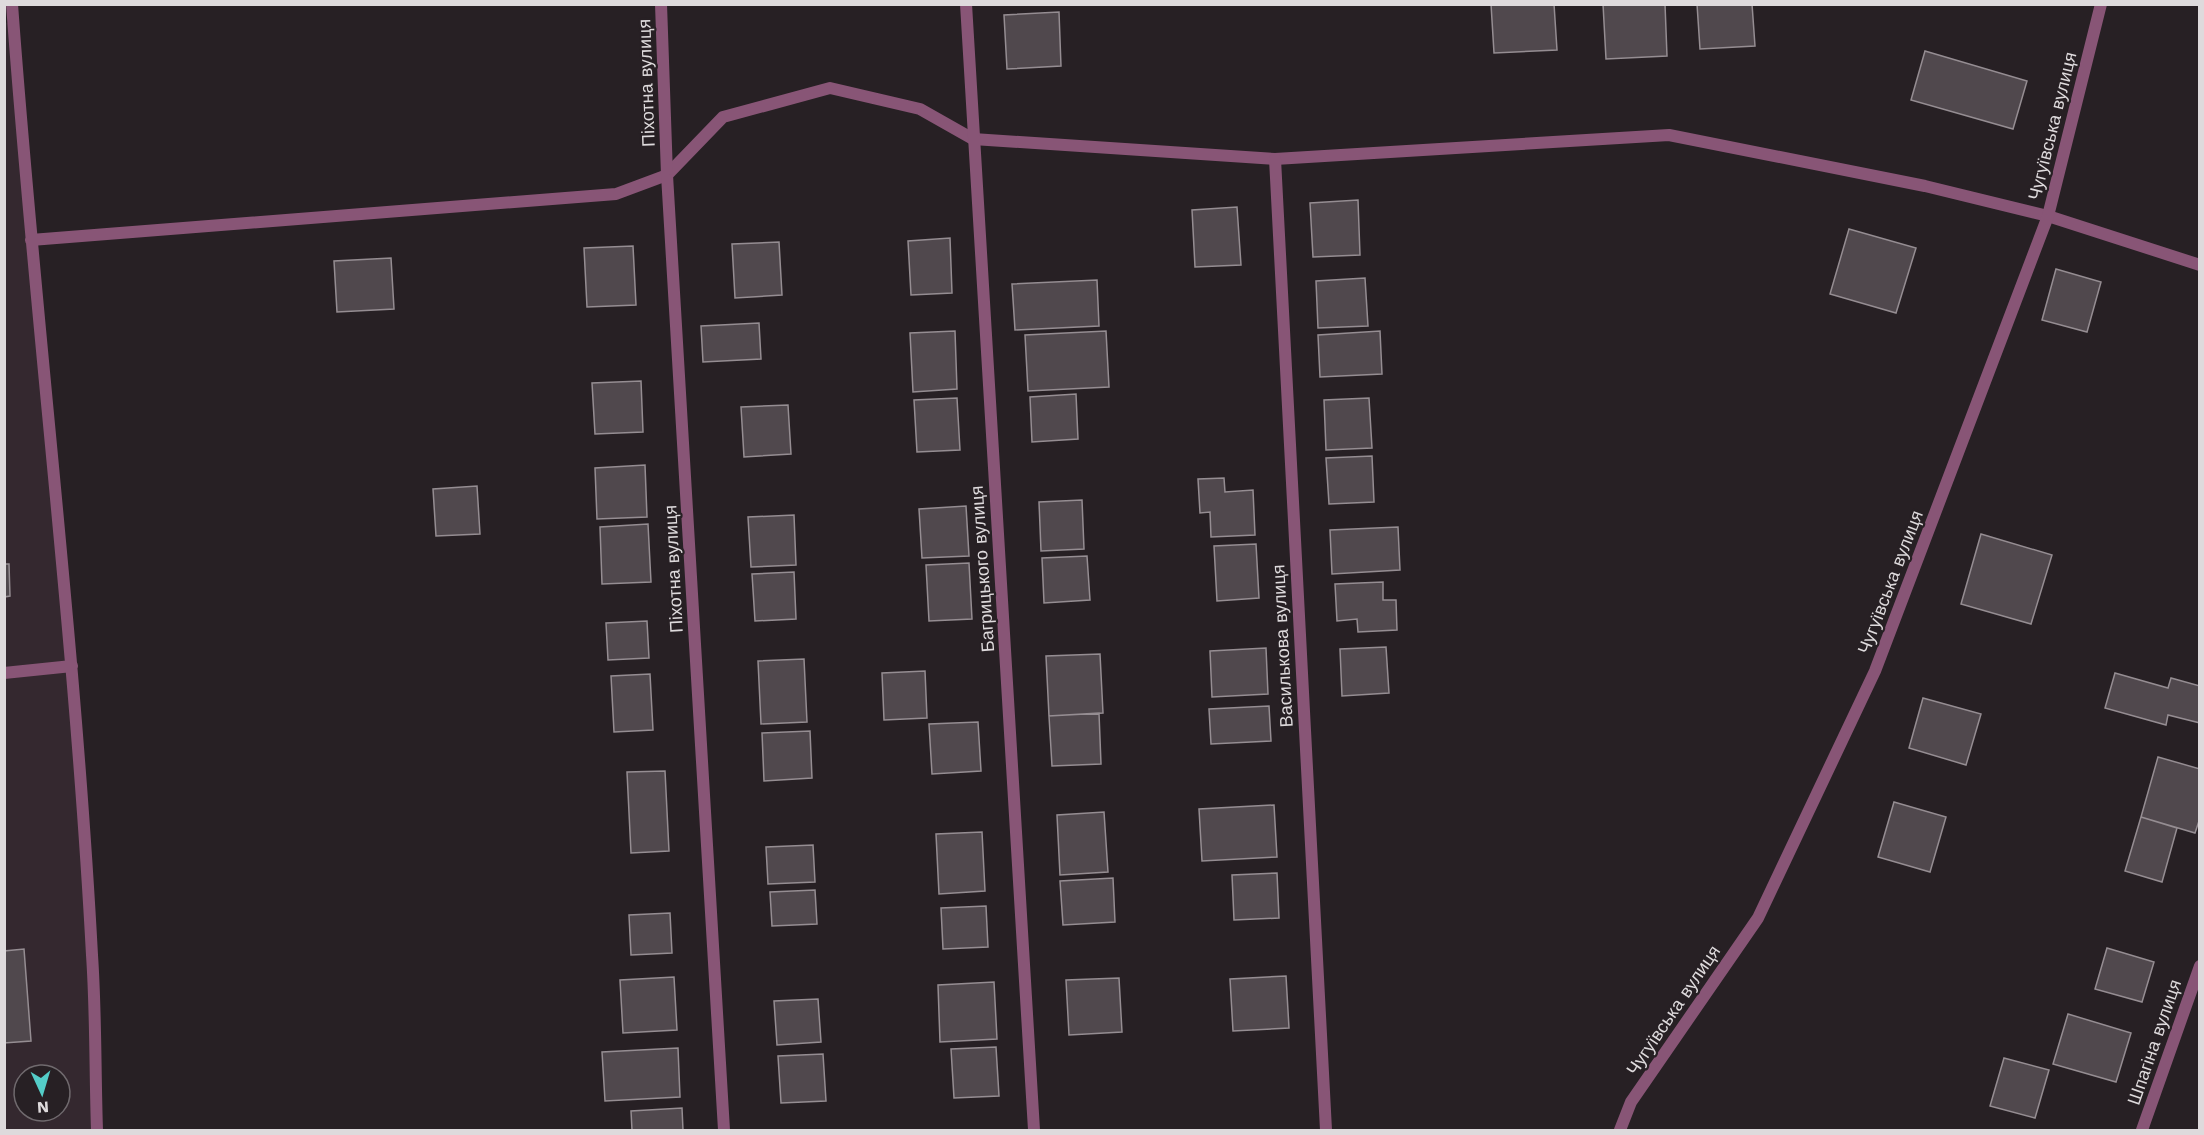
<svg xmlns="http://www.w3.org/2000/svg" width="2204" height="1135" viewBox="0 0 2204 1135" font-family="'Work Sans',sans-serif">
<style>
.built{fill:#34282f;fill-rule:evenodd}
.building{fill:#50484d;stroke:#958d92;stroke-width:1.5}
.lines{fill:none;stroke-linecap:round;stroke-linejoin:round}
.lane{stroke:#885576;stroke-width:12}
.street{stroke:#885576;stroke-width:12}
.labels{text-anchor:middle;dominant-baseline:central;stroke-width:4.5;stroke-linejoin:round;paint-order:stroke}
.street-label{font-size:18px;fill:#dedadc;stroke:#272024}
</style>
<rect width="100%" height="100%" fill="#272024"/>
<path class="built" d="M 13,22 L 72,666 L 97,1130 L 5,1130 L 4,23 ZM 24,1075 L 60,1075 L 60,1111 L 24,1111 Z"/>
<path class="building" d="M 1491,4 L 1554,4 L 1557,50 L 1494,53 Z
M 1603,4 L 1665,4 L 1667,56 L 1606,59 Z
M 1697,4 L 1752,4 L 1755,46 L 1700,49 Z
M 1059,12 L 1061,66 L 1007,69 L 1004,15 Z
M 1925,51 L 2027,81 L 2013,129 L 1911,100 Z
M 1358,200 L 1360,255 L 1313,257 L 1310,203 Z
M 1237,207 L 1241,265 L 1195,267 L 1192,210 Z
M 1849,229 L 1916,248 L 1896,313 L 1830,294 Z
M 950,238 L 952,293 L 911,295 L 908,241 Z
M 779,242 L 782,295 L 735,298 L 732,244 Z
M 633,246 L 636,305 L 587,307 L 584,248 Z
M 391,258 L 394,309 L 337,312 L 334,261 Z
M 2056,269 L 2101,282 L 2087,332 L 2042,320 Z
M 1365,278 L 1368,326 L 1318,328 L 1316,281 Z
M 1097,280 L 1099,326 L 1015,330 L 1012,284 Z
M 759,323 L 761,359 L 703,362 L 701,326 Z
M 955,331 L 957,389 L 913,392 L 910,333 Z
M 1106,331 L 1109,387 L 1028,391 L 1025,335 Z
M 1380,331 L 1382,374 L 1320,377 L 1318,335 Z
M 641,381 L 643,432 L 595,434 L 592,383 Z
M 1076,394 L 1078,439 L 1032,442 L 1030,397 Z
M 957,398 L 960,450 L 917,452 L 914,400 Z
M 1369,398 L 1372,448 L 1326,450 L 1324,400 Z
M 788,405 L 791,454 L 744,457 L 741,407 Z
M 1372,456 L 1374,502 L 1329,504 L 1326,458 Z
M 645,465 L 647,517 L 597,519 L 595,468 Z
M 1224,478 L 1225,492 L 1253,490 L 1255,535 L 1211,537 L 1210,512 L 1200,513 L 1198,479 Z
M 477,486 L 480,534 L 436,536 L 433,489 Z
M 1082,500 L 1084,549 L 1041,551 L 1039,502 Z
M 966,506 L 969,556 L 922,558 L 919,509 Z
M 794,515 L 796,565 L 751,567 L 748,517 Z
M 648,524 L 651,582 L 602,584 L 600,527 Z
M 1398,527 L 1400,570 L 1332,574 L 1330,530 Z
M 1981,534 L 2052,555 L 2031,624 L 1961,604 Z
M 1256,544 L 1259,598 L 1217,601 L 1214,546 Z
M 1087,556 L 1090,600 L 1044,603 L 1042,558 Z
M 969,563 L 972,619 L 929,621 L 926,565 Z
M 4,564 L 9,564 L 10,596 L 4,597 Z
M 794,572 L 796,619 L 755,621 L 752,574 Z
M 1383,582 L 1383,600 L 1396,600 L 1397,630 L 1358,632 L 1357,619 L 1337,621 L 1335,584 Z
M 647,621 L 649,658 L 608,660 L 606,623 Z
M 1386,647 L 1389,693 L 1342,696 L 1340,649 Z
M 1266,648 L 1268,694 L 1212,697 L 1210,651 Z
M 1100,654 L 1103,713 L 1049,716 L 1046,656 Z
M 804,659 L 807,722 L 761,724 L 758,661 Z
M 925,671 L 927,718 L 884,720 L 882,673 Z
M 2115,673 L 2168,688 L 2171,678 L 2200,686 L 2200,723 L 2168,715 L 2166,725 L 2105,708 Z
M 650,674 L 653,730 L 614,732 L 611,676 Z
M 1923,698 L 1981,714 L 1966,765 L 1909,748 Z
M 1269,706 L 1271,741 L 1211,744 L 1209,709 Z
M 1099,713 L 1101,764 L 1052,766 L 1049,716 Z
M 978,722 L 981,771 L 932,774 L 929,724 Z
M 810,731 L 812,778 L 764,781 L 762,733 Z
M 2158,757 L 2200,769 L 2200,818 L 2195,833 L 2141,817 Z
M 665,771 L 669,851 L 631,853 L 627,772 Z
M 1894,802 L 1946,817 L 1930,872 L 1878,857 Z
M 1274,805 L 1277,857 L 1202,861 L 1199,809 Z
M 1104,812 L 1108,872 L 1060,875 L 1057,815 Z
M 2141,817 L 2177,828 L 2162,882 L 2125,871 Z
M 982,832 L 985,891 L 939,894 L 936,834 Z
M 813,845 L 815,882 L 768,884 L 766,847 Z
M 1277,873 L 1279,918 L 1234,920 L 1232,875 Z
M 1113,878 L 1115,922 L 1063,925 L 1060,881 Z
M 815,890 L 817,924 L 772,926 L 770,892 Z
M 986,906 L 988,947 L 943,949 L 941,908 Z
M 670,913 L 672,953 L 631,955 L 629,915 Z
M 2107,948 L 2154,962 L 2142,1002 L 2095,989 Z
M 24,949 L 31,1041 L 4,1043 L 4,951 Z
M 1286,976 L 1289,1028 L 1233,1031 L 1230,979 Z
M 674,977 L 677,1030 L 623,1033 L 620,980 Z
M 1119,978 L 1122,1032 L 1069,1035 L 1066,980 Z
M 994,982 L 997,1039 L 940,1042 L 938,985 Z
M 818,999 L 821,1042 L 777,1045 L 774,1001 Z
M 2068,1014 L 2131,1033 L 2116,1082 L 2053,1064 Z
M 996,1047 L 999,1096 L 954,1098 L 951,1049 Z
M 678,1048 L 680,1097 L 605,1101 L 602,1052 Z
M 823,1054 L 826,1101 L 781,1103 L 778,1056 Z
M 2004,1058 L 2049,1070 L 2035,1118 L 1990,1106 Z
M 682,1108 L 683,1130 L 632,1130 L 631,1111 Z"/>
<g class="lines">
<path class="lane" d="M 12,4 C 35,322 75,637 92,955 C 96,1013 95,1072 97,1130
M 31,240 L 616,194 L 667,175 L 723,117 L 830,88 L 920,109 L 973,139 L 1275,159 L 1669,135 L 1925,186 L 2048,216 L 2200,265
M 4,673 L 72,666"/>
<path class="street" d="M 661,4 L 667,175 L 724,1130
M 966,4 L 1034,1130
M 1275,159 L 1326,1130
M 1620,1130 L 1631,1102 L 1758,918 L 1875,671 L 2048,216 L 2101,4
M 2142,1130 L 2200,966"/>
</g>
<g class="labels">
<g class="street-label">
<text transform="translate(646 83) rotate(-92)">Піхотна вулиця</text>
<text transform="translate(2052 126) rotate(-76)">Чугуївська вулиця</text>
<text transform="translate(673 569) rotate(-93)">Піхотна вулиця</text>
<text transform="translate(982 569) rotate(-94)">Багрицького вулиця</text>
<text transform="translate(1890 582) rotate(-69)">Чугуївська вулиця</text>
<text transform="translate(1282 646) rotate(-93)">Василькова вулиця</text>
<text transform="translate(1673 1010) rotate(-56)">Чугуївська вулиця</text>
<text transform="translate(2154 1042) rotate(-71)">Шпагіна вулиця</text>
</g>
</g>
<rect width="2204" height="1135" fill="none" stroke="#dedadc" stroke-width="12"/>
<g transform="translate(42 1093) rotate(176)"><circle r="28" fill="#272024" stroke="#706a6e" stroke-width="1.5"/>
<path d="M0-4.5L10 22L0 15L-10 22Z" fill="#54cdc8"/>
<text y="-9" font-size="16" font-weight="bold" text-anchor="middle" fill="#dedadc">N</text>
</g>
</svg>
